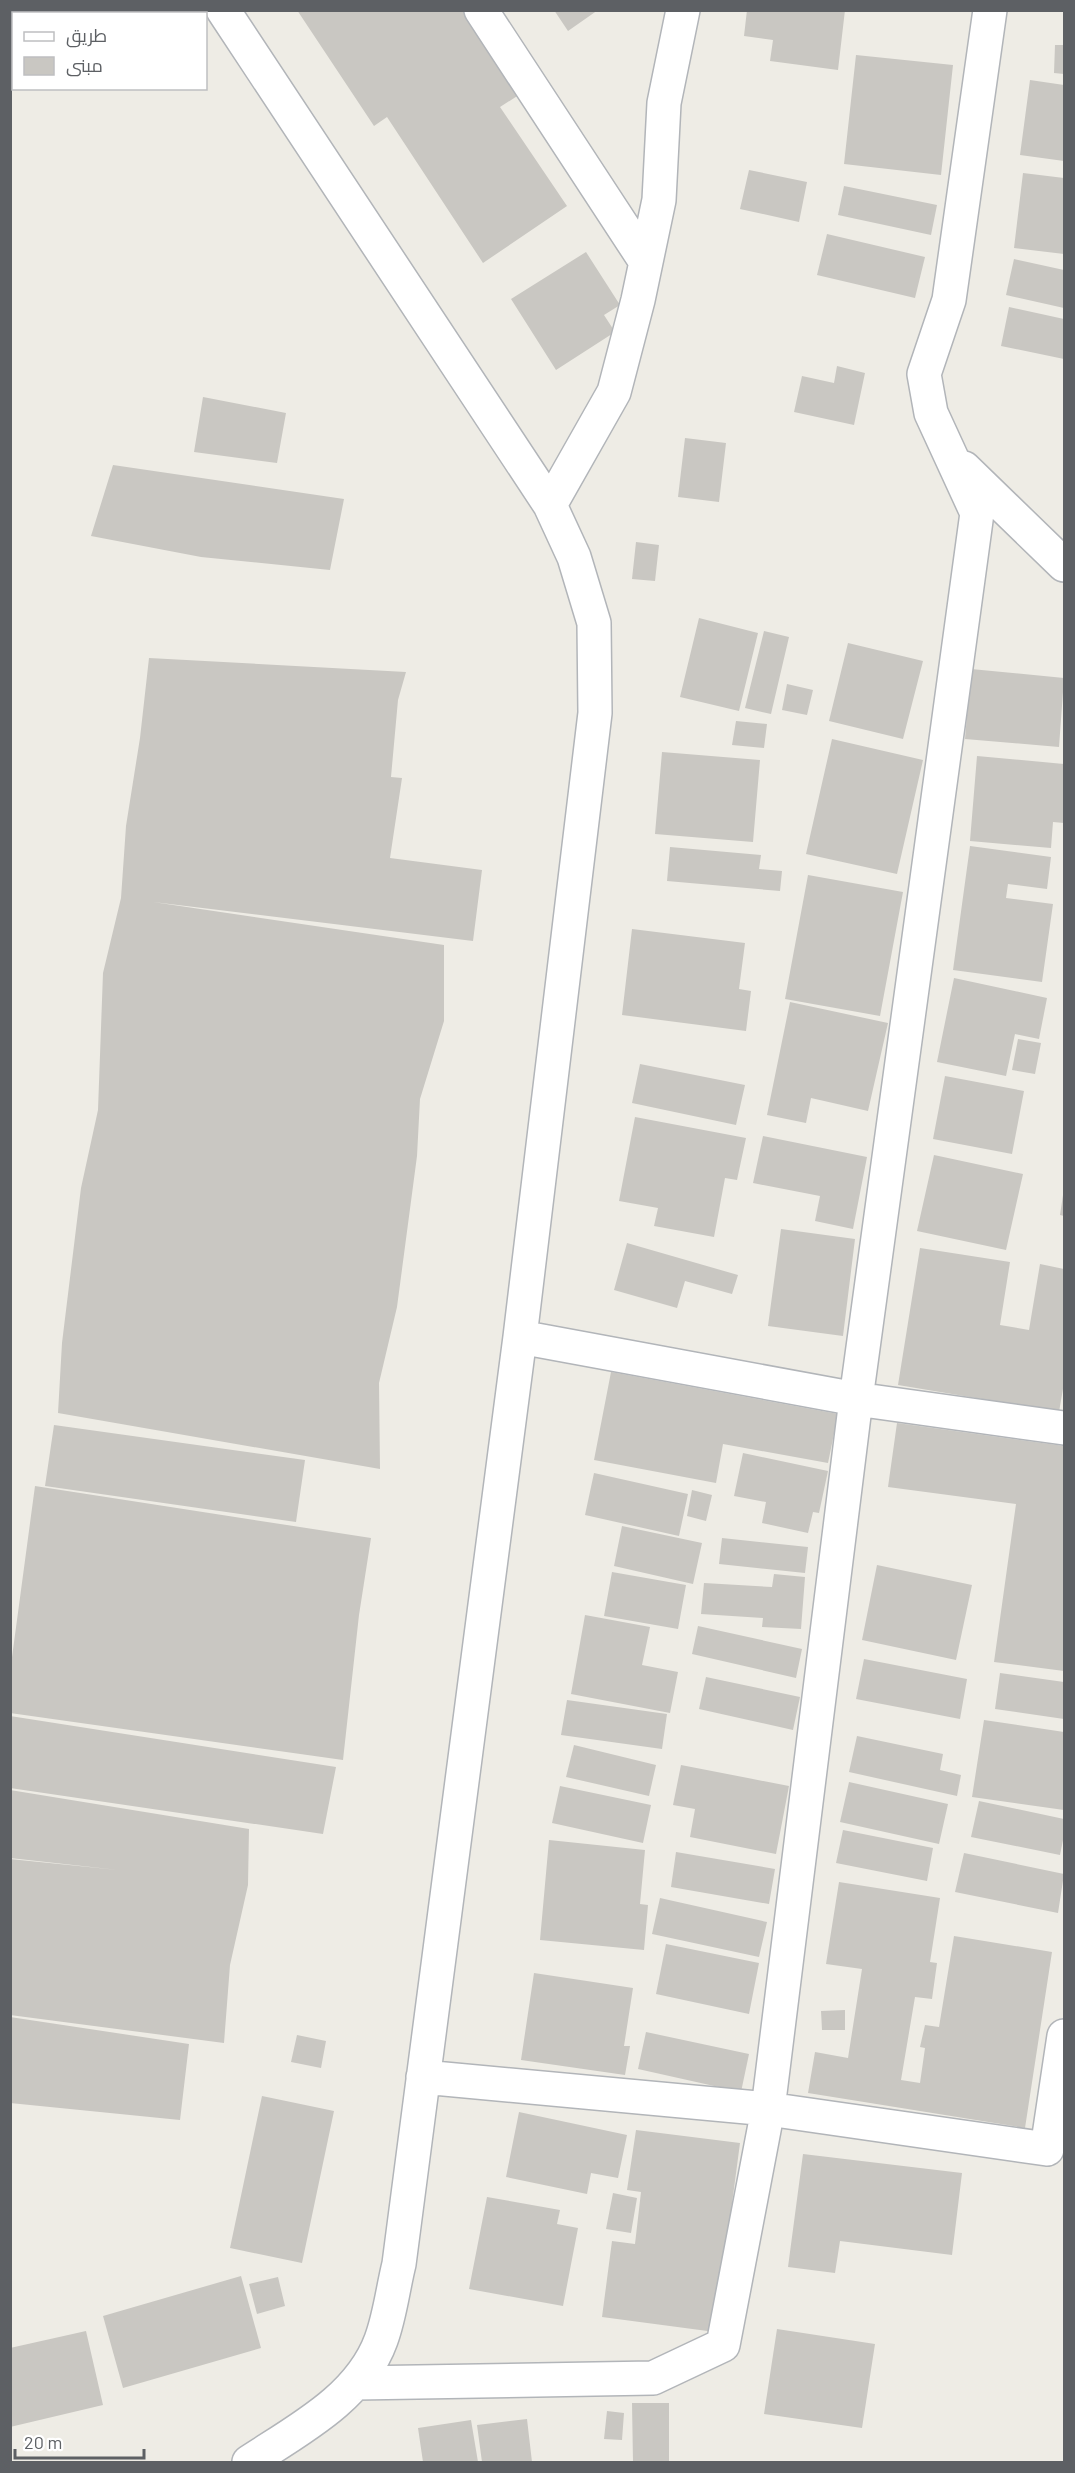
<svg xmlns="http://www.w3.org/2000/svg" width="1075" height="2473" viewBox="0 0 1075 2473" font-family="Barlow,Cairo,sans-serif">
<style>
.building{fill:#c9c7c2}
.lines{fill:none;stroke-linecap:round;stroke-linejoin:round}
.minor-casing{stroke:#b2b5b9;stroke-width:36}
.minor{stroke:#fff;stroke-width:33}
</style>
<rect width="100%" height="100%" fill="#eeece5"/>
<path class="building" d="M 297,10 L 471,10 L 525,91 L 500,107 L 567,206 L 483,263 L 387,117 L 374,126 Z
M 554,10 L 598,10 L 568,31 Z
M 747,10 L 845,10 L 838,70 L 770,61 L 773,40 L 744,36 Z
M 1055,45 L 1064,45 L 1064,74 L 1054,73 Z
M 856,55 L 953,65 L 941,175 L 844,164 Z
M 1030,80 L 1064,85 L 1064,161 L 1020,155 Z
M 749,170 L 807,182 L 799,222 L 740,209 Z
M 1023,173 L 1064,178 L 1064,254 L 1014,248 Z
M 844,186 L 937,205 L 931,235 L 838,215 Z
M 827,234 L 925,257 L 915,298 L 817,275 Z
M 586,252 L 620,305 L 604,315 L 615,332 L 556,370 L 511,299 Z
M 1014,259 L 1064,270 L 1064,308 L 1006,295 Z
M 1009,307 L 1064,319 L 1064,359 L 1001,346 Z
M 837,366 L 865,373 L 854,425 L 794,412 L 802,376 L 834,383 Z
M 203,397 L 286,413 L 277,463 L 194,452 Z
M 685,438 L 726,443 L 719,502 L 678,497 Z
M 113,465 L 344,499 L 330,570 L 201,557 L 91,536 Z
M 636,542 L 659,545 L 655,581 L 632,579 Z
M 699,618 L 758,633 L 739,711 L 680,697 Z
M 764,631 L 789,637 L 771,714 L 745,708 Z
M 848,643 L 923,661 L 903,739 L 829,721 Z
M 149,658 L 406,672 L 398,700 L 391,777 L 402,778 L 390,858 L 482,870 L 473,941 L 153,902 L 444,945 L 444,1021 L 420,1099 L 417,1156 L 397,1307 L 379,1383 L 380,1469 L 58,1413 L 62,1343 L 81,1188 L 98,1110 L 103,973 L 121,898 L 126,826 L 140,738 Z
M 971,669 L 1064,678 L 1059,747 L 965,739 Z
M 787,684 L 813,690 L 807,715 L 782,710 Z
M 736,721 L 767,724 L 764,748 L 732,745 Z
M 832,739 L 923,760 L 897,874 L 806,854 Z
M 662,752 L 760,760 L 753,842 L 655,834 Z
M 977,756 L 1064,764 L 1064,823 L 1053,822 L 1051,848 L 970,841 Z
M 970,846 L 1051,857 L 1047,889 L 1008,884 L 1006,898 L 1053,904 L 1042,982 L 953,970 Z
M 670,847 L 761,855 L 759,869 L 782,871 L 780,891 L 667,881 Z
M 808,875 L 903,892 L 880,1016 L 785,999 Z
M 632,929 L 745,943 L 739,989 L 751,991 L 746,1031 L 622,1015 Z
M 954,978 L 1047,998 L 1039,1039 L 1015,1034 L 1006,1076 L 937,1062 Z
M 790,1002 L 888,1023 L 868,1111 L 811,1098 L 806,1123 L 767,1115 Z
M 1018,1039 L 1041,1043 L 1035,1074 L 1012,1070 Z
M 640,1064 L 745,1085 L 736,1125 L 632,1103 Z
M 945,1076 L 1024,1091 L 1012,1154 L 933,1139 Z
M 635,1117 L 746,1138 L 737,1180 L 725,1178 L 714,1237 L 654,1226 L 658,1208 L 619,1201 Z
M 763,1136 L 867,1157 L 853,1229 L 815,1221 L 820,1196 L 753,1183 Z
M 934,1155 L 1023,1174 L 1006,1250 L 917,1231 Z
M 1063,1195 L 1064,1195 L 1064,1216 L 1060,1215 Z
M 781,1229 L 855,1239 L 843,1336 L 768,1326 Z
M 627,1243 L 738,1275 L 732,1294 L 685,1281 L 677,1308 L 614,1290 Z
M 920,1248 L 1010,1262 L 1000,1325 L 1029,1330 L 1040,1264 L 1064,1269 L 1064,1383 L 1059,1412 L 898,1385 Z
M 611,1372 L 838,1414 L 828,1463 L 723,1444 L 716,1483 L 594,1460 Z
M 897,1423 L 1064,1446 L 1064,1671 L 994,1662 L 1016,1504 L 888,1487 Z
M 54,1425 L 305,1460 L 296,1522 L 45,1486 Z
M 743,1453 L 828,1471 L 819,1513 L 813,1512 L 808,1533 L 762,1523 L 766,1502 L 734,1496 Z
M 594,1473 L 688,1494 L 679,1536 L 585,1515 Z
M 35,1486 L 371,1538 L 359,1615 L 343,1760 L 10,1713 L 10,1672 Z
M 692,1490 L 712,1495 L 706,1521 L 687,1516 Z
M 622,1526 L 702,1543 L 693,1584 L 614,1566 Z
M 722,1538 L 808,1547 L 805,1573 L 719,1564 Z
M 877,1565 L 972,1585 L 956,1660 L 862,1640 Z
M 612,1572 L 686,1585 L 678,1629 L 604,1616 Z
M 774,1574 L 805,1577 L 801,1629 L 762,1627 L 763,1618 L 701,1614 L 704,1583 L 772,1587 Z
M 585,1615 L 650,1627 L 642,1665 L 678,1672 L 670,1713 L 571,1694 Z
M 698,1626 L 802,1649 L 796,1678 L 692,1654 Z
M 864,1659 L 967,1679 L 960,1719 L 856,1699 Z
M 1000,1673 L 1064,1682 L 1064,1719 L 995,1709 Z
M 706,1677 L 800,1697 L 793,1730 L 699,1709 Z
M 567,1700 L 667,1714 L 662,1749 L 561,1735 Z
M 10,1716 L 336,1767 L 323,1834 L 10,1788 Z
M 984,1720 L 1064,1732 L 1064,1810 L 972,1797 Z
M 857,1736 L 943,1754 L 940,1770 L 961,1775 L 957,1796 L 849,1772 Z
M 574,1745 L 656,1765 L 649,1796 L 566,1777 Z
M 681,1765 L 789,1786 L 776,1854 L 690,1837 L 695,1809 L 673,1805 Z
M 849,1782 L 948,1804 L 939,1844 L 840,1822 Z
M 560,1786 L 651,1805 L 643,1843 L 552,1823 Z
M 10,1790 L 249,1829 L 248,1885 L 230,1965 L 224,2043 L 10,2015 L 10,1859 L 118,1870 L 10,1858 Z
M 979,1801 L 1064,1819 L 1064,1835 L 1060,1855 L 971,1837 Z
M 843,1830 L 933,1848 L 927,1881 L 836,1863 Z
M 549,1840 L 645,1850 L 640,1904 L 648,1905 L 644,1950 L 540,1940 Z
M 676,1852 L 775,1869 L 769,1904 L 671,1887 Z
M 964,1853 L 1064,1874 L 1058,1913 L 955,1892 Z
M 839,1882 L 940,1898 L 930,1962 L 937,1963 L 932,1999 L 915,1997 L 901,2080 L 920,2083 L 925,2048 L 920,2047 L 925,2025 L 939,2027 L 954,1936 L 1052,1952 L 1025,2128 L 808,2093 L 815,2052 L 848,2058 L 862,1969 L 826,1964 Z
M 660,1898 L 767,1922 L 759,1957 L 652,1934 Z
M 666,1944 L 759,1963 L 749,2014 L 656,1994 Z
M 534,1973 L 633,1988 L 624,2046 L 630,2046 L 625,2075 L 521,2060 Z
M 845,2010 L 845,2030 L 822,2030 L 821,2011 Z
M 10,2017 L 189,2044 L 180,2120 L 10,2103 Z
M 646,2032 L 749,2054 L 741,2092 L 638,2069 Z
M 297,2035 L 326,2041 L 321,2068 L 291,2062 Z
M 262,2096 L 334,2111 L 302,2263 L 230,2248 Z
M 519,2112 L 627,2135 L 618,2178 L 591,2173 L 587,2194 L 506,2177 Z
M 636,2130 L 740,2143 L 715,2332 L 602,2317 L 612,2241 L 635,2244 L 641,2192 L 627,2190 Z
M 803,2154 L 962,2173 L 952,2255 L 840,2241 L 835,2273 L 788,2267 Z
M 613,2193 L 637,2198 L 631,2233 L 606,2229 Z
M 487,2197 L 560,2210 L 557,2224 L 578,2228 L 563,2306 L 469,2289 Z
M 241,2276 L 261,2348 L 123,2388 L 103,2316 Z
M 278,2277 L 285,2306 L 257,2314 L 249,2284 Z
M 777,2329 L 875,2344 L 862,2428 L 764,2414 Z
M 86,2331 L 103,2405 L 10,2427 L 10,2348 Z
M 632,2403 L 669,2403 L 669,2462 L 633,2462 Z
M 607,2411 L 624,2413 L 622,2440 L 604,2439 Z
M 527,2419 L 532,2462 L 482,2462 L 477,2425 Z
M 471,2420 L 478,2462 L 423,2462 L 418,2428 Z"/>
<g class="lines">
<defs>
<path id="minor" d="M 223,10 L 550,505 L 574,557 L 594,623 L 595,713 L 520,1337 L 399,2264 C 393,2288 390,2316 381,2340 C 360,2398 298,2430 249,2462
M 481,10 L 646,262
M 964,468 L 1064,565
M 550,505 L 614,392 L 638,300 L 659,200 L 664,103 L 683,10
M 520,1337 L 856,1399 L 1064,1428
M 423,2077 L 768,2109 L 1047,2149 L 1064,2036
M 356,2383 L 653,2378 L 723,2345 L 768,2109 L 856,1399 L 977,513 L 931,413 L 924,374 L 949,300 L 990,10"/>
</defs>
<use href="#minor" class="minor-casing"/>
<use href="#minor" class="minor"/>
</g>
<rect width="1075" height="2473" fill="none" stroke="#5d6064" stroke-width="24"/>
<rect x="12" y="12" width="195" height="78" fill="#ffffff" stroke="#bebfc1" stroke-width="1.5"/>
<rect x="24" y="32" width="30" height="9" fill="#ffffff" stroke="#bebfc1" stroke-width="1.5"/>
<text x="66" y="42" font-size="18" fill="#5d6064">طريق</text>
<rect x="24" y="57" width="30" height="18" fill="#c9c7c2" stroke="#bebfc1" stroke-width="1.5"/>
<text x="66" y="72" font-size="18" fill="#5d6064">مبنى</text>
<path d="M15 2449v9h129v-9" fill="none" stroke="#5d6064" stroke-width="3"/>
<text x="24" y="2449" font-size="18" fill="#5d6064" stroke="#ffffff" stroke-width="4.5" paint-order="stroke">20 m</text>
</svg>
